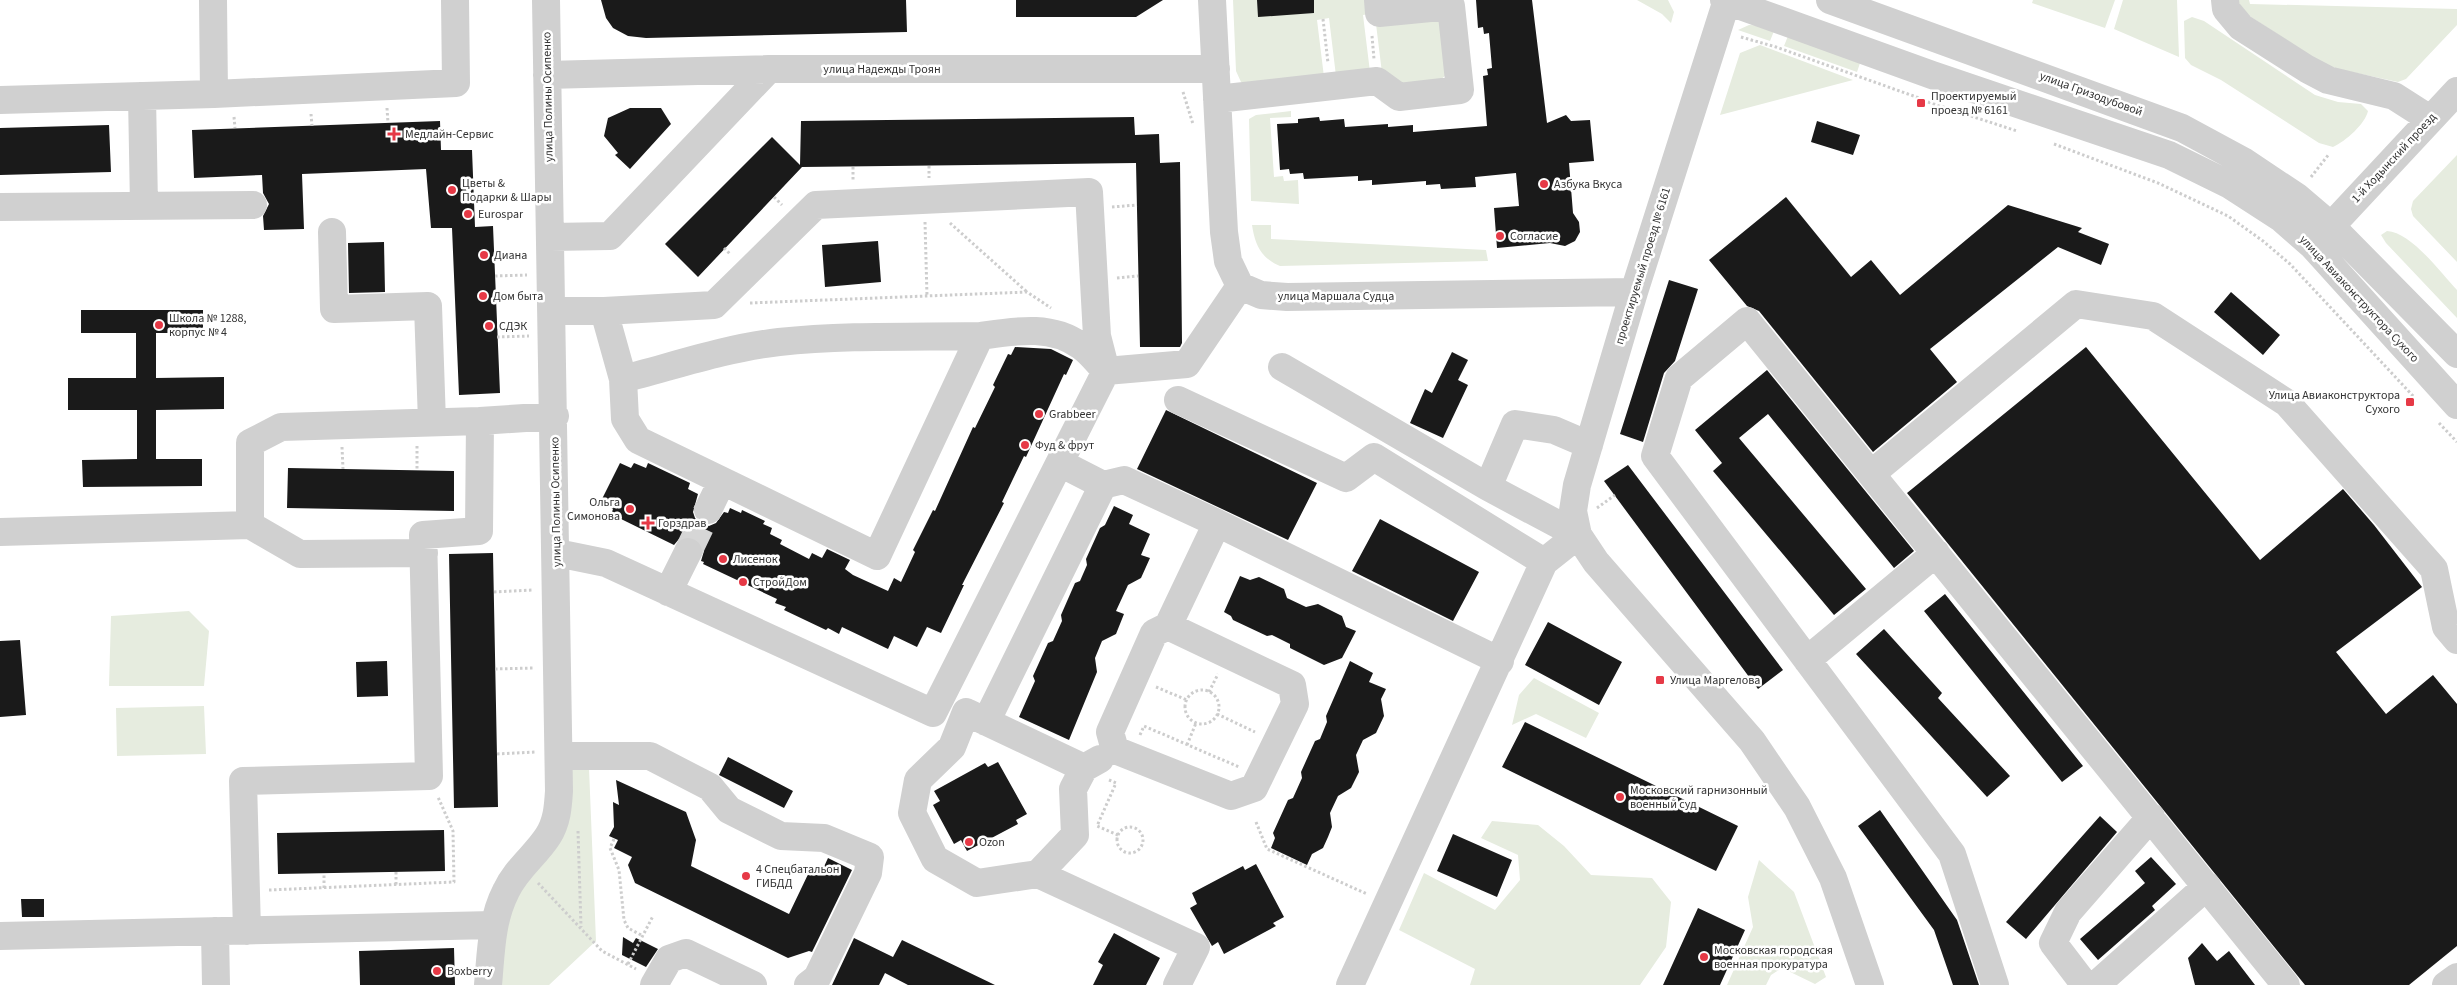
<svg xmlns="http://www.w3.org/2000/svg" width="2457" height="985" viewBox="0 0 2457 985" font-family="'Source Sans 3',sans-serif">
<style>
.green{fill:#e6ecdf}
.building{fill:#1a1a1a}
.lines{fill:none;stroke-linecap:round;stroke-linejoin:round}
.minor-tunnel{stroke:#d6d6d6;stroke-width:28;stroke-dasharray:28 14;stroke-linecap:butt}
.path{stroke:#cdcdcd;stroke-width:3;stroke-dasharray:2.5 2.5;stroke-linecap:butt}
.minor{stroke:#d0d0d0;stroke-width:28}
.poi-dot{fill:#e63946;stroke:#fff;stroke-width:2}
.labels{text-anchor:middle;dominant-baseline:central;stroke-width:5;stroke-linejoin:round;paint-order:stroke}
.street-label{font-size:12px;fill:#333;stroke:#fff}
.poi-label{font-size:12px;fill:#333;stroke:#fff;text-anchor:start}
</style>
<rect width="100%" height="100%" fill="#fff"/>
<path class="green" d="M 1233,0 L 1368,0 L 1369,14 L 1363,15 L 1370,72 L 1336,76 L 1329,18 L 1317,20 L 1324,77 L 1247,85 L 1241,82 L 1236,71 Z
M 1637,0 L 1668,0 L 1674,12 L 1671,23 L 1662,14 Z
M 2033,0 L 2115,0 L 2105,28 L 2032,3 Z
M 2123,0 L 2177,0 L 2179,57 L 2114,29 Z
M 2230,0 L 2249,0 L 2250,4 L 2457,9 L 2457,25 L 2406,79 L 2398,82 L 2338,69 L 2322,63 L 2231,4 Z
M 2192,17 L 2204,21 L 2315,95 L 2338,102 L 2361,104 L 2368,111 C 2365,124 2346,141 2333,147 L 2319,143 L 2221,80 L 2191,65 L 2185,58 L 2184,21 Z
M 1434,18 L 1440,21 L 1447,73 C 1442,83 1418,88 1407,85 C 1399,83 1390,77 1382,73 L 1376,24 Z
M 1749,25 L 1776,26 L 1770,41 L 1738,30 Z
M 1790,31 L 1862,57 L 1857,72 L 1784,46 Z
M 1760,45 L 1853,80 L 1720,115 L 1740,53 Z
M 1291,111 L 1291,117 L 1270,118 L 1274,177 L 1283,176 L 1284,181 L 1298,180 L 1299,204 L 1251,201 L 1249,119 L 1256,115 Z
M 2457,155 L 2457,262 L 2413,216 L 2411,209 L 2413,201 Z
M 1252,225 L 1271,225 L 1271,239 L 1486,250 L 1488,261 L 1280,266 C 1261,258 1255,245 1252,225 Z
M 2387,231 C 2411,232 2441,273 2457,290 L 2457,318 L 2386,243 L 2381,235 Z
M 189,611 L 209,631 L 204,686 L 109,686 L 111,616 Z
M 1534,678 L 1599,713 L 1586,738 L 1536,714 L 1512,725 L 1519,695 Z
M 204,706 L 206,754 L 117,756 L 116,708 Z
M 589,768 L 596,941 L 549,985 L 495,985 L 497,950 L 567,769 Z
M 1492,821 L 1538,825 L 1564,846 L 1591,875 L 1652,878 L 1671,902 L 1666,947 L 1640,985 L 1470,985 L 1475,969 L 1399,930 L 1424,873 L 1495,910 L 1520,880 L 1518,855 L 1481,838 Z
M 1759,860 L 1794,892 L 1826,977 L 1815,984 L 1782,968 L 1771,975 L 1766,985 L 1727,985 L 1753,927 L 1748,897 Z"/>
<path class="building" d="M 601,0 L 906,0 L 907,32 L 646,38 L 628,36 L 613,28 L 606,18 Z
M 1016,0 L 1163,0 L 1136,17 L 1016,17 Z
M 1257,0 L 1314,0 L 1314,13 L 1258,17 Z
M 1476,0 L 1532,0 L 1547,123 L 1566,115 L 1571,121 L 1590,120 L 1594,161 L 1569,163 L 1573,213 L 1579,222 L 1580,232 L 1575,241 L 1565,246 L 1550,243 L 1497,248 L 1494,208 L 1519,206 L 1516,173 L 1475,177 L 1476,187 L 1441,189 L 1440,184 L 1426,185 L 1426,181 L 1372,185 L 1372,180 L 1358,181 L 1358,176 L 1304,179 L 1303,173 L 1290,174 L 1289,169 L 1280,170 L 1277,124 L 1298,123 L 1298,119 L 1319,117 L 1320,121 L 1344,119 L 1345,127 L 1388,124 L 1388,127 L 1413,125 L 1413,132 L 1487,126 L 1483,76 L 1488,75 L 1487,69 L 1492,68 L 1489,33 L 1484,34 L 1483,27 L 1478,28 Z
M 630,108 L 661,108 L 671,124 L 630,169 L 615,155 L 618,153 L 604,136 L 608,118 Z
M 1134,117 L 1135,135 L 1159,134 L 1160,163 L 1180,162 L 1182,343 L 1180,347 L 1140,347 L 1136,163 L 802,167 L 698,277 L 665,244 L 772,137 L 800,165 L 801,121 Z
M 440,121 L 441,150 L 472,150 L 475,227 L 493,226 L 500,393 L 459,395 L 452,228 L 431,228 L 426,169 L 302,174 L 304,229 L 264,230 L 263,216 L 269,204 L 263,193 L 262,175 L 194,178 L 192,130 Z
M 1817,121 L 1860,135 L 1853,155 L 1811,142 Z
M 109,125 L 111,172 L 0,175 L 0,128 Z
M 1786,197 L 1851,277 L 1871,260 L 1900,295 L 2008,205 L 2082,228 L 2078,232 L 2109,244 L 2101,265 L 2058,247 L 1930,349 L 1957,382 L 1873,452 L 1759,311 L 1747,306 L 1709,260 Z
M 878,241 L 881,282 L 825,287 L 822,245 Z
M 384,242 L 385,292 L 349,293 L 348,243 Z
M 1669,280 L 1698,289 L 1675,361 L 1664,373 L 1643,442 L 1620,434 Z
M 2231,292 L 2280,335 L 2263,355 L 2214,312 Z
M 81,310 L 203,310 L 203,333 L 156,333 L 156,378 L 224,377 L 224,409 L 156,410 L 156,459 L 202,459 L 202,486 L 83,487 L 82,460 L 137,459 L 137,410 L 68,410 L 68,378 L 136,378 L 136,333 L 81,333 Z
M 1015,347 L 1051,349 L 1073,360 L 1066,375 L 1064,374 L 1026,457 L 1024,456 L 1002,502 L 1004,503 L 962,585 L 964,585 L 941,633 L 927,627 L 917,647 L 894,636 L 888,649 L 842,627 L 839,634 L 828,628 L 826,630 L 784,610 L 786,607 L 775,603 L 777,599 L 703,564 L 704,562 L 701,561 L 704,551 L 701,544 L 695,538 L 687,536 L 679,539 L 674,545 L 621,519 L 622,517 L 612,512 L 613,509 L 604,504 L 606,501 L 602,499 L 620,463 L 631,468 L 634,463 L 646,468 L 648,463 L 690,483 L 688,489 L 698,494 L 693,512 L 695,518 L 701,524 L 709,526 L 716,523 L 724,512 L 728,513 L 730,508 L 741,513 L 742,510 L 765,521 L 763,524 L 772,528 L 770,534 L 782,540 L 780,544 L 809,559 L 812,553 L 822,558 L 827,549 L 850,560 L 845,569 L 853,575 L 888,591 L 894,578 L 901,582 L 915,552 L 913,550 L 933,510 L 935,511 L 973,427 L 975,428 L 995,387 L 993,385 L 1008,354 L 1011,355 Z
M 2086,347 L 2260,560 L 2343,489 L 2374,525 L 2422,587 L 2336,652 L 2386,714 L 2433,675 L 2457,704 L 2457,946 L 2409,985 L 2305,985 L 1907,493 Z
M 1452,352 L 1468,360 L 1458,380 L 1468,385 L 1443,438 L 1410,423 L 1425,389 L 1432,393 Z
M 1767,370 L 1914,551 L 1894,568 L 1768,414 L 1739,438 L 1866,589 L 1834,615 L 1713,471 L 1722,463 L 1695,430 Z
M 1166,410 L 1317,483 L 1288,540 L 1137,469 Z
M 1628,465 L 1783,670 L 1758,689 L 1604,481 Z
M 288,468 L 454,471 L 454,511 L 287,508 Z
M 1114,506 L 1133,515 L 1129,524 L 1150,534 L 1141,555 L 1150,558 L 1141,578 L 1128,585 L 1116,611 L 1124,614 L 1116,634 L 1102,641 L 1095,658 L 1097,672 L 1069,740 L 1019,717 L 1035,681 L 1033,676 L 1048,643 L 1053,641 L 1062,621 L 1061,615 L 1075,583 L 1080,581 L 1087,565 L 1086,559 L 1100,528 L 1105,525 Z
M 1380,519 L 1479,572 L 1453,621 L 1352,571 Z
M 493,553 L 498,807 L 454,808 L 449,554 Z
M 1240,576 L 1250,580 L 1259,577 L 1284,589 L 1287,598 L 1306,607 L 1318,604 L 1342,616 L 1346,627 L 1356,631 L 1342,658 L 1324,665 L 1290,648 L 1290,644 L 1272,635 L 1267,636 L 1233,620 L 1231,616 L 1224,612 Z
M 1945,594 L 2083,766 L 2062,782 L 1924,611 Z
M 1548,622 L 1622,662 L 1599,705 L 1525,665 Z
M 1884,629 L 1942,693 L 1938,698 L 2010,776 L 1987,797 L 1856,654 Z
M 20,640 L 26,715 L 0,717 L 0,641 Z
M 387,661 L 388,696 L 357,697 L 356,662 Z
M 1350,661 L 1373,673 L 1369,682 L 1386,689 L 1381,699 L 1384,716 L 1376,733 L 1363,740 L 1356,755 L 1359,772 L 1351,788 L 1338,796 L 1330,813 L 1332,827 L 1328,837 L 1323,848 L 1312,854 L 1307,865 L 1271,848 L 1275,838 L 1273,833 L 1288,800 L 1293,798 L 1302,778 L 1301,772 L 1315,741 L 1320,739 L 1327,722 L 1326,716 Z
M 1525,722 L 1738,826 L 1716,871 L 1502,767 Z
M 728,757 L 793,791 L 784,808 L 719,775 Z
M 998,762 L 1027,814 L 1016,820 L 1018,824 L 967,851 L 961,840 L 954,844 L 933,805 L 940,801 L 934,791 L 985,763 L 988,767 Z
M 616,780 L 686,812 L 696,840 L 691,866 L 789,914 L 812,866 L 822,871 L 828,858 L 852,870 L 812,952 L 809,951 L 788,958 L 635,883 L 628,865 L 632,857 L 614,848 L 618,840 L 609,836 L 614,827 L 613,802 L 619,805 Z
M 1880,810 L 1957,920 L 1979,985 L 1953,985 L 1934,930 L 1858,826 Z
M 2100,816 L 2117,832 L 2026,939 L 2006,922 Z
M 444,830 L 445,871 L 278,874 L 277,833 Z
M 1453,834 L 1512,860 L 1497,897 L 1437,871 Z
M 2151,857 L 2176,884 L 2152,906 L 2155,910 L 2098,960 L 2080,939 L 2145,883 L 2135,871 Z
M 1256,864 L 1284,917 L 1273,923 L 1276,926 L 1224,954 L 1218,942 L 1212,946 L 1190,908 L 1197,904 L 1192,893 L 1243,866 L 1245,870 Z
M 21,899 L 44,899 L 44,917 L 22,917 Z
M 1698,908 L 1745,930 L 1720,985 L 1663,985 Z
M 1114,933 L 1160,958 L 1146,985 L 1093,985 L 1103,965 L 1098,962 Z
M 623,937 L 633,943 L 636,938 L 658,949 L 646,967 L 622,955 Z
M 854,938 L 893,957 L 902,940 L 995,985 L 908,985 L 885,973 L 879,985 L 832,985 Z
M 2202,943 L 2217,961 L 2229,951 L 2255,985 L 2195,985 L 2188,958 Z
M 454,948 L 455,985 L 360,985 L 359,951 Z"/>
<g class="lines">
<path class="minor-tunnel" d="M 688,552 L 708,510"/>
<path class="path" d="M 1323,19 L 1328,63
M 1372,36 L 1374,59
M 1741,37 L 1776,47 L 1922,99
M 1183,92 L 1193,124
M 1928,102 L 2017,131
M 387,108 L 388,123
M 311,114 L 312,126
M 234,117 L 235,128
M 2054,144 L 2158,183 L 2228,216 L 2263,241 L 2290,264 L 2414,397
M 929,166 L 929,178
M 853,167 L 853,181
M 2311,177 L 2329,154
M 774,197 L 782,205
M 1112,207 L 1137,205
M 925,222 L 927,296
M 950,223 L 1027,292
M 724,248 L 731,255
M 495,276 L 527,275
M 1117,278 L 1138,276
M 750,303 L 1027,292 L 1051,308
M 497,337 L 529,336
M 2439,423 L 2457,442
M 417,446 L 417,470
M 342,447 L 343,469
M 1597,508 L 1615,495
M 494,592 L 533,590
M 495,669 L 534,668
M 1156,687 L 1187,700
M1185 707a17 17 0 1 1 34 0a17 17 0 1 1-34 0Z
M 1209,692 L 1218,674
M 1217,714 L 1255,732
M 1140,735 L 1144,726 L 1239,767
M 1187,745 L 1196,723
M 497,754 L 536,752
M 1109,780 L 1116,783 L 1097,826 L 1118,835
M 1256,822 L 1267,849 L 1367,894
M1117 840a13 13 0 1 1 26 0a13 13 0 1 1-26 0Z
M 578,831 L 581,927
M 614,839 L 610,848 L 619,870 L 624,920 L 628,928 L 643,936
M 396,872 L 396,885
M 538,883 L 602,951 L 636,969
M 324,888 L 324,873
M 269,890 L 454,882 L 453,831 L 438,797
M 628,964 L 653,916"/>
<path class="minor" d="M 213,0 L 214,94 L 456,83 L 455,0
M 1212,0 L 1224,232 L 1228,261 L 1240,286 L 1261,295 L 1287,297 L 1634,292
M 1724,0 L 1932,75 L 2169,155 L 2230,185 L 2281,218 L 2313,246 L 2457,405
M 1830,0 L 2182,128 L 2243,161 L 2297,197 L 2331,226 L 2457,354
M 2225,0 L 2226,9 L 2241,27 L 2307,69 L 2328,80 L 2394,96 L 2430,119
M 547,75 L 769,69 L 1216,69
M 142,96 L 144,206
M 1217,99 L 1377,81 L 1399,97 L 1460,90 L 1451,6 L 1379,13 L 1378,0
M 0,100 L 214,94
M 0,207 L 253,205
M 332,232 L 334,309 L 428,306 L 432,422
M 551,237 L 610,236 L 769,69
M 2319,239 L 2457,91
M 553,311 L 604,311 L 714,305 L 816,205 L 1089,192 L 1097,336 L 1106,371 L 1187,364 L 1240,286
M 1282,367 L 1488,487 L 1515,424 L 1554,430 L 1589,445
M 623,379 C 674,366 726,348 779,342 C 845,335 914,337 980,336
M 1178,400 L 1346,478 L 1374,457 L 1544,562
M 1060,463 L 1103,485
M 1871,474 L 1747,321 L 1679,378 L 1655,456 L 1952,854 L 1995,985
M 1488,487 L 1578,535 L 1596,562 L 1752,741 L 1797,807 L 1833,878 L 1870,985
M 708,510 L 722,481
M 1217,523 L 1500,661
M 0,532 L 250,525
M 1578,535 L 1573,511 L 1577,485 L 1634,292 L 1727,0
M 424,553 L 300,554 L 250,525 L 250,443 L 281,427 L 480,421
M 557,553 L 606,563 L 933,713 L 1106,371 C 1098,363 1091,353 1081,346 C 1051,324 1015,331 980,336 L 877,556 L 638,440 L 625,419 L 623,379 L 604,311
M 668,592 L 688,552
M 1168,626 L 1292,685 L 1295,704 L 1254,788 L 1231,796 L 1115,750 L 1110,732 L 1154,633 Z
M 1807,660 L 1936,553
M 966,712 L 952,747 L 918,780 L 912,813 L 935,859 L 977,883 L 1038,874 L 1075,835 L 1073,789 L 1084,768
M 968,713 L 1084,768 L 1100,759
M 986,722 L 1103,485 L 1124,480 L 1217,523 L 1168,626
M 559,756 L 650,756 L 710,787 L 729,810 L 781,836 L 824,838 L 870,857 L 868,873 L 817,978 L 808,985
M 1038,874 L 1196,947 L 1177,985
M 215,931 L 216,985
M 247,931 L 243,781 L 429,776 L 423,535 L 479,531 L 480,421 L 555,416
M 0,936 L 494,925
M 488,985 C 491,953 491,920 506,891 C 516,869 536,855 548,836 C 557,822 558,807 559,791 L 546,0
M 654,985 L 669,959 L 686,953 L 753,985
M 1350,985 L 1544,562 L 1578,535
M 2085,985 L 2053,943 L 2068,912 L 2151,817
M 2096,985 L 2207,886
M 2286,985 L 1871,474 L 2076,304 L 2153,316 L 2287,403 L 2434,569 L 2446,627 L 2457,640
M 2446,985 L 2457,977"/>
</g>
<g class="poi-dot">
<rect x="1916" y="98" width="10" height="10" rx="2.5"/>
<path d="M391.5 126.5h5v5h5v5h-5v5h-5v-5h-5v-5h5z"/>
<circle cx="1544" cy="184" r="5"/>
<circle cx="452" cy="190" r="5"/>
<circle cx="468" cy="214" r="5"/>
<circle cx="1500" cy="236" r="5"/>
<circle cx="484" cy="255" r="5"/>
<circle cx="483" cy="296" r="5"/>
<circle cx="159" cy="325" r="5"/>
<circle cx="489" cy="326" r="5"/>
<rect x="2405" y="397" width="10" height="10" rx="2.5"/>
<circle cx="1039" cy="414" r="5"/>
<circle cx="1025" cy="445" r="5"/>
<circle cx="630" cy="509" r="5"/>
<path d="M645.5 515.5h5v5h5v5h-5v5h-5v-5h-5v-5h5z"/>
<circle cx="723" cy="559" r="5"/>
<circle cx="743" cy="582" r="5"/>
<rect x="1655" y="675" width="10" height="10" rx="2.5"/>
<circle cx="1620" cy="797" r="5"/>
<circle cx="969" cy="842" r="5"/>
<circle cx="746" cy="876" r="5"/>
<circle cx="1704" cy="957" r="5"/>
<circle cx="437" cy="971" r="5"/>
</g>
<g class="labels">
<g class="street-label">
<text x="882" y="69">улица Надежды Троян</text>
<text transform="translate(2091 94) rotate(20)">улица Гризодубовой</text>
<text transform="translate(548 97) rotate(-91)">улица Полины Осипенко</text>
<text transform="translate(2394 158) rotate(-47)">1-й Ходынский проезд</text>
<text transform="translate(1643 266) rotate(-73)">проектируемый проезд № 6161</text>
<text x="1336" y="296">улица Маршала Судца</text>
<text transform="translate(2359 299) rotate(47)">улица Авиаконструктора Сухого</text>
<text transform="translate(556 502) rotate(-91)">улица Полины Осипенко</text>
</g>
<g class="poi-label">
<text x="1931" y="96">Проектируемый<tspan x="1931" dy="14">проезд № 6161</tspan></text>
<text x="405" y="134">Медлайн-Сервис</text>
<text x="462" y="183">Цветы &amp;<tspan x="462" dy="14">Подарки &amp; Шары</tspan></text>
<text x="1554" y="184">Азбука Вкуса</text>
<text x="478" y="214">Eurospar</text>
<text x="1510" y="236">Согласие</text>
<text x="494" y="255">Диана</text>
<text x="493" y="296">Дом быта</text>
<text x="169" y="318">Школа № 1288,<tspan x="169" dy="14">корпус № 4</tspan></text>
<text x="499" y="326">СДЭК</text>
<text x="2400" y="395" text-anchor="end">Улица Авиаконструктора<tspan x="2400" dy="14">Сухого</tspan></text>
<text x="1049" y="414">Grabbeer</text>
<text x="1035" y="445">Фуд &amp; фрут</text>
<text x="620" y="502" text-anchor="end">Ольга<tspan x="620" dy="14">Симонова</tspan></text>
<text x="658" y="523">Горздрав</text>
<text x="733" y="559">Лисенок</text>
<text x="753" y="582">СтройДом</text>
<text x="1670" y="680">Улица Маргелова</text>
<text x="1630" y="790">Московский гарнизонный<tspan x="1630" dy="14">военный суд</tspan></text>
<text x="979" y="842">Ozon</text>
<text x="756" y="869">4 Спецбатальон<tspan x="756" dy="14">ГИБДД</tspan></text>
<text x="1714" y="950">Московская городская<tspan x="1714" dy="14">военная прокуратура</tspan></text>
<text x="447" y="971">Boxberry</text>
</g>
</g>
</svg>
